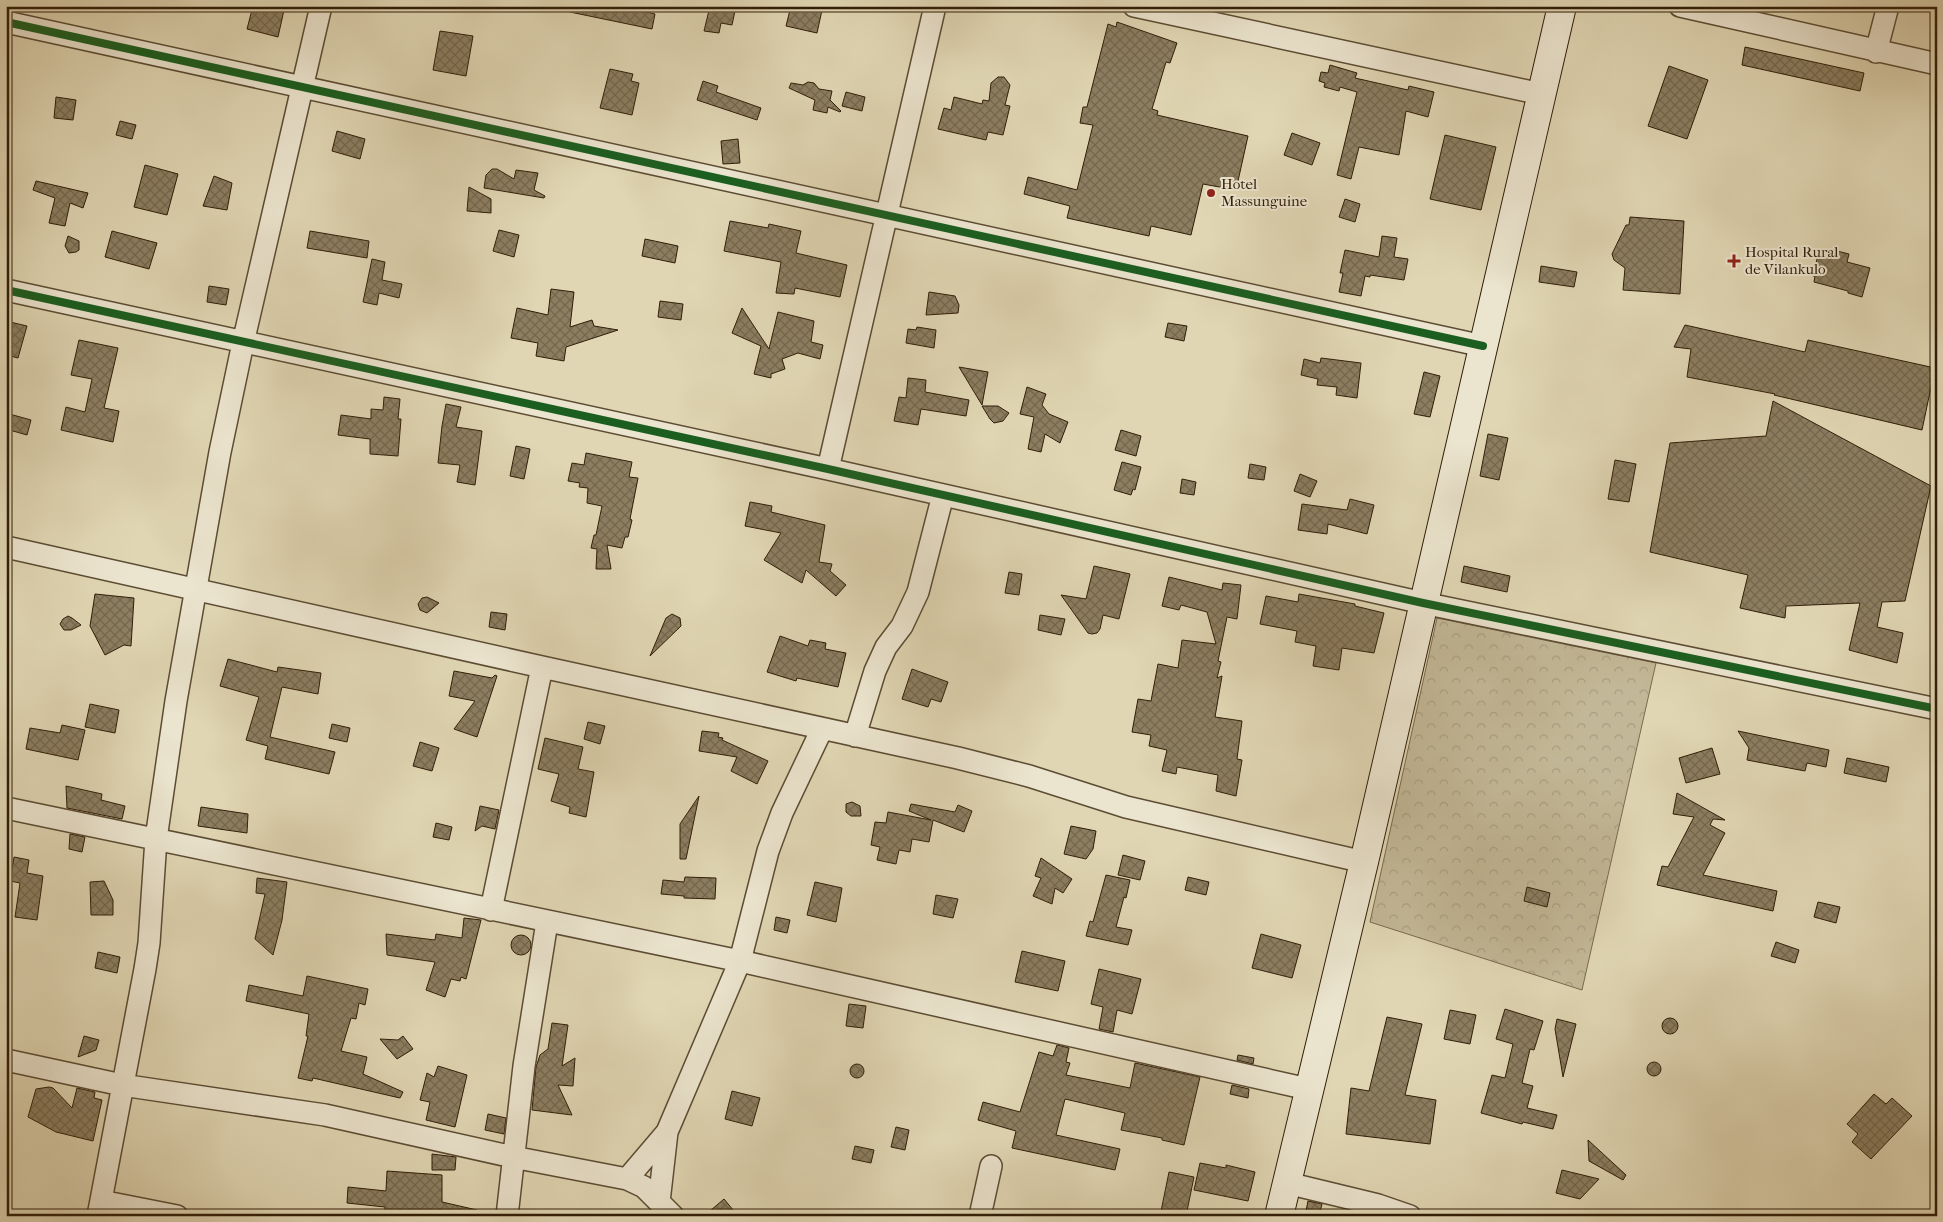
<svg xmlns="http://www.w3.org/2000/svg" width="1943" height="1222" viewBox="0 0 1943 1222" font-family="'IM FELL French Canon',serif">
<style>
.park{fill:url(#park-crowns);stroke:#796a4f}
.building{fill:url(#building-cross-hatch);stroke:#301e08}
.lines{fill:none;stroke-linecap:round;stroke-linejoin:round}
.street-casing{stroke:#5c4c33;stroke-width:24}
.secondary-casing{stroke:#301e08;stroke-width:30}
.street{stroke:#ebe4ce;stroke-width:21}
.secondary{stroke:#ebe4ce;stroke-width:28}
.cycleway-casing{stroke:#ebe4ce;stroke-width:11}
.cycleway{stroke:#1b5e20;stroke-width:8}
.poi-dot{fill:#8f2418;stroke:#ebe4ce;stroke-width:2}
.labels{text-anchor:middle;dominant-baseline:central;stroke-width:4;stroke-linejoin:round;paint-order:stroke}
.poi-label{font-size:15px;fill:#301e08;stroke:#ebe4ce;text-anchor:start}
</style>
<defs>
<pattern id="park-crowns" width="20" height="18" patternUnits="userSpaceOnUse" patternTransform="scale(1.25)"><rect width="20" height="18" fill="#c2b796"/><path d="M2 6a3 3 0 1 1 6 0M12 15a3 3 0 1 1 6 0" fill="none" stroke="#a79d80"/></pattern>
<pattern id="building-cross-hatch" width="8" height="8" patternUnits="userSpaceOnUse" patternTransform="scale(1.25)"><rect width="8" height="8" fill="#8c7e61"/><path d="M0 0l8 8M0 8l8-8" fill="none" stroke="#73674e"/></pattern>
</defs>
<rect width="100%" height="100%" fill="#e0d6b3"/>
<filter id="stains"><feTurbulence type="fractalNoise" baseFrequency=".004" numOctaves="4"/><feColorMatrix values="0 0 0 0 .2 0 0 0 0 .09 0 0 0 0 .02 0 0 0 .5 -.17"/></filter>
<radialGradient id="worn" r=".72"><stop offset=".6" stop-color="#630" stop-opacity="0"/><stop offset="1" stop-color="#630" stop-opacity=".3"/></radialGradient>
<path class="park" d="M 1437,618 L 1656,663 L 1582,990 L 1370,922 Z"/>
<path class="building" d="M 253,6 L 270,6 L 284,10 L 278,37 L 247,29 Z
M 571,6 L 621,6 L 655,14 L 652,29 L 570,12 Z
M 710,6 L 736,6 L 732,25 L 721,23 L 719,33 L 704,31 Z
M 791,6 L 807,6 L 822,10 L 817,33 L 786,26 Z
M 1117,22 L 1177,43 L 1170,63 L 1166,62 L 1152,109 L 1158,111 L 1157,115 L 1248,136 L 1236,190 L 1203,184 L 1191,235 L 1151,226 L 1149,236 L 1067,218 L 1070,206 L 1024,194 L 1028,177 L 1077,190 L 1093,125 L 1080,123 L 1083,107 L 1087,107 L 1108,24 L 1116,27 Z
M 440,31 L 473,36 L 466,76 L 433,70 Z
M 1745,47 L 1864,73 L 1860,91 L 1742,65 Z
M 1330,65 L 1357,73 L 1355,78 L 1408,90 L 1409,86 L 1434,92 L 1428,117 L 1406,111 L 1399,155 L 1359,147 L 1351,179 L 1337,175 L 1357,92 L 1340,87 L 1339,91 L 1324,87 L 1325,83 L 1319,81 L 1321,72 L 1328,73 Z
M 1669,66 L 1708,80 L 1687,139 L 1648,126 Z
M 610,69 L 633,74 L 631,81 L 639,83 L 632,115 L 600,108 Z
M 998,77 L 1004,77 L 1010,85 L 1005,105 L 1010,106 L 1003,135 L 988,132 L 986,140 L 938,129 L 944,108 L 951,110 L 954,97 L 982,104 L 983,100 L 989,101 L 991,83 Z
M 703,81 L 718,86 L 716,92 L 761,108 L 757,120 L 697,100 Z
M 808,82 L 814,83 L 819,89 L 832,91 L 830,100 L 841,111 L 840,112 L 828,107 L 827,113 L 813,110 L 815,100 L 789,88 L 791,83 L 803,85 Z
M 846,92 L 865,97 L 862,111 L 842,106 Z
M 56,97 L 76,100 L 73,120 L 54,118 Z
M 120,121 L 136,125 L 132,139 L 116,135 Z
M 337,131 L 365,139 L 360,159 L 332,151 Z
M 1292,133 L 1320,143 L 1312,165 L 1284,155 Z
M 1445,135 L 1496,147 L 1481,210 L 1430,199 Z
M 738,139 L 740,163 L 723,164 L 721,141 Z
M 145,165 L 178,174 L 167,215 L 134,207 Z
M 492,169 L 497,169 L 514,179 L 516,170 L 538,173 L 534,190 L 545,196 L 544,198 L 484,188 L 486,175 Z
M 214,176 L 232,183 L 227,210 L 203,206 Z
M 36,181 L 88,193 L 83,208 L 70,203 L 65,226 L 49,223 L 55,198 L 33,190 Z
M 469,187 L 491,199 L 491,213 L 467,211 Z
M 1345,199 L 1360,204 L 1355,222 L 1339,217 Z
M 1630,217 L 1684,221 L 1680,294 L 1623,290 L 1625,268 L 1614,260 L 1612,254 L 1626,225 L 1629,225 Z
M 730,221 L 768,228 L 769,224 L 801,231 L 796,253 L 847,265 L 840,297 L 795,288 L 794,294 L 776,293 L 781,262 L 724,251 Z
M 499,230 L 519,235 L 514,257 L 493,251 Z
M 112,231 L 157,243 L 149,269 L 105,257 Z
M 310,231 L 369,241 L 367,258 L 307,248 Z
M 68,236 L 79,241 L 79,250 L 76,252 L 69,253 L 65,246 Z
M 1382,236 L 1397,238 L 1394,257 L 1408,259 L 1404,280 L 1370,275 L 1370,277 L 1365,276 L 1361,296 L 1339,292 L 1343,273 L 1340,273 L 1345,250 L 1379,257 Z
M 645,239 L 678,246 L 675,263 L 642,256 Z
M 1833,250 L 1849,254 L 1847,262 L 1870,268 L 1862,297 L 1848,293 L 1848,291 L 1814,282 L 1815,276 L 1813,276 L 1818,255 L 1831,258 Z
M 372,259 L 385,262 L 382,280 L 402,284 L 399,298 L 379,293 L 377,305 L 363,302 Z
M 1541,266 L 1577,272 L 1574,287 L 1539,282 Z
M 209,286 L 229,289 L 226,305 L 207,302 Z
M 551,289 L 574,292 L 570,327 L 592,320 L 594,326 L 618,330 L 566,347 L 564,361 L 536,356 L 538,343 L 511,338 L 517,308 L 548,315 Z
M 929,292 L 955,296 L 959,305 L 958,313 L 926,315 Z
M 660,301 L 683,304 L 681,320 L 658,317 Z
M 742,308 L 769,349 L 778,312 L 814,321 L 811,342 L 823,345 L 820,359 L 798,353 L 782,359 L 785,369 L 771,374 L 771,378 L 754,374 L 761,346 L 732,333 Z
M 6,321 L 27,326 L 18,358 L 6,355 Z
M 1168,323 L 1187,326 L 1184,341 L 1165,337 Z
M 1685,325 L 1805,352 L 1808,340 L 1935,368 L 1922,430 L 1774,395 L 1775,394 L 1687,377 L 1691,349 L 1674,347 Z
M 917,327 L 936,330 L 934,348 L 906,343 L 908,329 L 916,330 Z
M 79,340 L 118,348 L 104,408 L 119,411 L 113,442 L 61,430 L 66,407 L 85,412 L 92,379 L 71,375 Z
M 1321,358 L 1361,363 L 1357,398 L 1336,395 L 1337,387 L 1317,385 L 1318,379 L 1301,375 L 1304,359 L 1320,363 Z
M 959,367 L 988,372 L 982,405 Z
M 1424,372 L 1440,376 L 1430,417 L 1414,414 Z
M 908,378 L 926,380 L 925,392 L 969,400 L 966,416 L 921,409 L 918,425 L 894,421 L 899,397 L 906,398 Z
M 1027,387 L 1046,394 L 1042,405 L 1049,414 L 1068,422 L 1060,443 L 1045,434 L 1041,452 L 1028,449 L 1034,417 L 1020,414 Z
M 384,397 L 400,399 L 398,419 L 401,419 L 398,456 L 370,454 L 370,439 L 338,435 L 341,415 L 371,419 L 371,409 L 383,410 Z
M 1773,401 L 1931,486 L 1905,601 L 1882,602 L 1877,627 L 1903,633 L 1897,663 L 1849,650 L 1860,603 L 1786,606 L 1785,618 L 1740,608 L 1748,575 L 1650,552 L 1670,443 L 1766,436 Z
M 446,404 L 461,407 L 456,427 L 482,431 L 475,485 L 457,482 L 460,465 L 438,463 L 442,426 Z
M 982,406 L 998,406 L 1009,413 L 1003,421 L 994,423 L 990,419 Z
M 6,413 L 31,420 L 27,435 L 6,429 Z
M 1121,430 L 1141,436 L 1136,456 L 1115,450 Z
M 1488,434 L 1508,438 L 1499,480 L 1480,476 Z
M 516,446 L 530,449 L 524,479 L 510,476 Z
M 586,453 L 632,462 L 629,477 L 638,478 L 630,519 L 632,520 L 628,537 L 625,537 L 622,548 L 607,545 L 611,569 L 596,569 L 597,549 L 591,548 L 594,535 L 596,535 L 602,506 L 587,503 L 588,488 L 579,487 L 580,483 L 568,481 L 572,463 L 584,465 Z
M 1615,460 L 1636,464 L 1629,502 L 1608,499 Z
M 1122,462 L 1141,467 L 1135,490 L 1133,489 L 1131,495 L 1114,490 Z
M 1250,464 L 1266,467 L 1264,480 L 1248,478 Z
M 1300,474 L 1317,481 L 1310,497 L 1294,491 Z
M 1182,479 L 1196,482 L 1194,495 L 1180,493 Z
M 1350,499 L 1374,505 L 1367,534 L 1328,524 L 1327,534 L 1298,530 L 1302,504 L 1347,510 Z
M 750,502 L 772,506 L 771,512 L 825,525 L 819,562 L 832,564 L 830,571 L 846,585 L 836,596 L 806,570 L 802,583 L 764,560 L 781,533 L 745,526 Z
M 1094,566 L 1130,574 L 1119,619 L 1103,615 L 1100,629 L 1097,633 L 1092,634 L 1088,633 L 1061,595 L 1086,599 Z
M 1464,566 L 1510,576 L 1507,592 L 1461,582 Z
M 1009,572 L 1022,574 L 1019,595 L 1005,593 Z
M 1169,577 L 1222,590 L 1223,583 L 1241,585 L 1237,619 L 1227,617 L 1218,661 L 1221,662 L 1217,678 L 1222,676 L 1215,717 L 1242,721 L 1237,759 L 1242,760 L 1236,796 L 1216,791 L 1218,775 L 1177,767 L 1176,774 L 1162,771 L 1167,750 L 1149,746 L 1151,735 L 1132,732 L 1138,699 L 1151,701 L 1158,664 L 1178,668 L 1182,640 L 1216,644 L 1207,612 L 1181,605 L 1179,610 L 1162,606 Z
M 95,594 L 134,598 L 131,646 L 124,645 L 105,655 L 90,626 Z
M 1299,594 L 1355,604 L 1355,606 L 1384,613 L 1374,653 L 1342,648 L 1339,670 L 1313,666 L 1316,646 L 1295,642 L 1297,631 L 1260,624 L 1266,596 L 1298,602 Z
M 427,597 L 439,603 L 427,613 L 420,610 L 418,604 L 422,598 Z
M 491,612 L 507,614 L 505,630 L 489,627 Z
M 672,614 L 680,618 L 681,626 L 650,656 L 666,618 Z
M 1040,615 L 1065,619 L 1061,635 L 1038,630 Z
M 68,616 L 72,618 L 81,625 L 71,630 L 64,630 L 60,624 L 63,619 Z
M 780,636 L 808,646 L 810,640 L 826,643 L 825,649 L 846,653 L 838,687 L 797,678 L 796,681 L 767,672 Z
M 228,659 L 277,672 L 278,667 L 321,673 L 318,694 L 282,687 L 270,737 L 335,752 L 329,774 L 265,759 L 268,746 L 246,740 L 259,697 L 220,686 Z
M 912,669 L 948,682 L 941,702 L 931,699 L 928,707 L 902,699 Z
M 454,671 L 492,678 L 495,675 L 497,676 L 477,737 L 454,729 L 475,701 L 449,696 Z
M 90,704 L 119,710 L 115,733 L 85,727 Z
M 588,722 L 605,726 L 600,744 L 584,739 Z
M 332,724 L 350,728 L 347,742 L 329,738 Z
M 62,725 L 85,730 L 78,760 L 26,749 L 30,728 L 60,733 Z
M 702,731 L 719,733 L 718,737 L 723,738 L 722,740 L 768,761 L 757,784 L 731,771 L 737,757 L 699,751 Z
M 1738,731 L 1829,750 L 1826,767 L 1807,763 L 1805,771 L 1747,760 L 1749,748 Z
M 545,738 L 583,747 L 578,769 L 594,772 L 586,817 L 569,813 L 570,807 L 551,801 L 559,774 L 538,769 Z
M 420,742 L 439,748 L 432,771 L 413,766 Z
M 1712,748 L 1720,774 L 1686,783 L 1679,758 Z
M 1847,758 L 1889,767 L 1886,782 L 1844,773 Z
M 66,786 L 102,794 L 101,800 L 125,806 L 122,819 L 67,808 Z
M 1677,793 L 1725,820 L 1713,819 L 1710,825 L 1725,833 L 1703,875 L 1777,891 L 1773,911 L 1657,885 L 1662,866 L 1668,867 L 1694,817 L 1673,814 Z
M 699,796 L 686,859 L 680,859 L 680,824 Z
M 852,802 L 860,806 L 861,816 L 851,816 L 846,812 L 846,804 Z
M 911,804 L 955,812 L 958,805 L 972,811 L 964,832 L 933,820 L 929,842 L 912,839 L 910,852 L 899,850 L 896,864 L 877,860 L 880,847 L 871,845 L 875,822 L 886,823 L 888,812 L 931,820 L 909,811 Z
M 480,806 L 499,810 L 495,829 L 482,826 L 475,831 Z
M 201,807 L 248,814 L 247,833 L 198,826 Z
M 436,823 L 452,827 L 449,840 L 433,837 Z
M 1071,826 L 1096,831 L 1093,849 L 1086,859 L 1064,854 Z
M 70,834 L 85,837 L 82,852 L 69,849 Z
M 1123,855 L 1145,861 L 1140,880 L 1118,875 Z
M 14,857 L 29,860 L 27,873 L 43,876 L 37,920 L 15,917 L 20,883 L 10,881 Z
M 1041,858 L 1072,879 L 1063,893 L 1055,888 L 1052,904 L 1033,896 L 1041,878 L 1035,876 Z
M 1106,875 L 1130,880 L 1126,898 L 1124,897 L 1116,927 L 1132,930 L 1128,945 L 1086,936 L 1090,921 L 1093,922 Z
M 685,877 L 716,878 L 715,899 L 684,898 L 684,896 L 661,894 L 663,880 L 684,882 Z
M 1188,877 L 1209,882 L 1206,895 L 1185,890 Z
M 257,878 L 287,882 L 282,920 L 273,955 L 255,939 L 265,894 L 256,893 Z
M 104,881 L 113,900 L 113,915 L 91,915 L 90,882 Z
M 815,882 L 842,888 L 836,922 L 807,915 Z
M 1527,887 L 1550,893 L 1547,907 L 1524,901 Z
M 936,895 L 958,899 L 953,918 L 933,914 Z
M 1818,902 L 1840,907 L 1836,923 L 1814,917 Z
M 776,917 L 790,920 L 787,933 L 774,930 Z
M 464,918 L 481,920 L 466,979 L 461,977 L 460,981 L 451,979 L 445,997 L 426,990 L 435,962 L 387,955 L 386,934 L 435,940 L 436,934 L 462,938 Z
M 1261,934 L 1301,945 L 1292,978 L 1252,968 Z
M511 945a10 10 0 1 1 20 0a10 10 0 1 1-20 0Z
M 1776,942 L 1799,950 L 1795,963 L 1771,956 Z
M 1022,951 L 1065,961 L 1058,991 L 1015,982 Z
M 98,952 L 120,957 L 117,973 L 95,968 Z
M 1099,969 L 1141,979 L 1132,1014 L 1117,1010 L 1113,1032 L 1099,1029 L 1103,1007 L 1091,1004 Z
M 307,976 L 368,989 L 365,1005 L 359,1003 L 356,1019 L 351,1018 L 341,1051 L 367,1057 L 363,1074 L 403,1092 L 400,1098 L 313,1078 L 312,1081 L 298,1078 L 308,1036 L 306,1036 L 309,1014 L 246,1001 L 249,985 L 303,996 Z
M 849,1004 L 866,1006 L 863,1028 L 846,1026 Z
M 1505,1009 L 1543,1021 L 1534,1050 L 1530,1049 L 1522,1083 L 1533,1086 L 1527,1108 L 1557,1115 L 1553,1129 L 1523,1122 L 1522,1124 L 1481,1113 L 1492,1075 L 1505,1078 L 1513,1044 L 1496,1039 Z
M 1450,1010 L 1476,1015 L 1470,1044 L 1444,1039 Z
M 1387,1017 L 1422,1024 L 1405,1095 L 1436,1100 L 1430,1144 L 1346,1134 L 1351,1088 L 1369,1091 Z
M1662 1026a8 8 0 1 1 16 0a8 8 0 1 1-16 0Z
M 1557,1019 L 1576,1024 L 1563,1077 L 1555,1029 Z
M 552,1023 L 568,1025 L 562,1066 L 575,1058 L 573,1086 L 558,1085 L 572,1115 L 532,1110 L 536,1067 L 540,1055 L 548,1049 Z
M 84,1036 L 99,1040 L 96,1050 L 78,1057 Z
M 403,1036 L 413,1049 L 397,1059 L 380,1039 L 398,1040 Z
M 1057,1045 L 1069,1048 L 1066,1062 L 1070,1063 L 1066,1075 L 1130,1088 L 1135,1063 L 1200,1077 L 1184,1145 L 1162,1140 L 1162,1138 L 1121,1130 L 1125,1113 L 1065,1099 L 1056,1135 L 1120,1149 L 1115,1170 L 1012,1148 L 1016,1131 L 978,1120 L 983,1102 L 1020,1112 L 1039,1052 L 1053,1056 Z
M 1238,1055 L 1254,1058 L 1253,1064 L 1237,1060 Z
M1647 1069a7 7 0 1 1 14 0a7 7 0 1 1-14 0Z
M850 1071a7 7 0 1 1 14 0a7 7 0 1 1-14 0Z
M 438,1066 L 467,1075 L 455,1127 L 426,1120 L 430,1102 L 420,1100 L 427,1073 L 434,1077 Z
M 1232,1085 L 1249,1089 L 1248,1098 L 1230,1094 Z
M 49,1087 L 53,1088 L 72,1108 L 77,1088 L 95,1092 L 94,1098 L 102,1100 L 93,1141 L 56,1132 L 28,1117 L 36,1089 Z
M 732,1091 L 760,1098 L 752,1126 L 725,1119 Z
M 1874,1094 L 1886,1104 L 1892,1098 L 1912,1116 L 1871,1159 L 1852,1142 L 1858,1134 L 1847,1124 Z
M 488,1114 L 506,1118 L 504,1134 L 485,1130 Z
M 896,1127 L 909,1130 L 905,1150 L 891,1147 Z
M 1588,1140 L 1626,1175 L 1623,1180 L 1589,1161 Z
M 855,1146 L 874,1150 L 871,1163 L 852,1159 Z
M 432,1154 L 456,1157 L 455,1170 L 432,1170 Z
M 1200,1163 L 1226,1168 L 1226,1165 L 1255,1172 L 1248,1201 L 1194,1190 Z
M 1562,1170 L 1599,1179 L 1580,1199 L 1556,1193 Z
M 387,1171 L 442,1175 L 442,1202 L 477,1210 L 476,1216 L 385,1216 L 385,1207 L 347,1203 L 348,1187 L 386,1191 Z
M 1169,1172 L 1194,1177 L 1186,1216 L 1160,1216 Z
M 724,1199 L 738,1216 L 704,1216 Z
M 1308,1201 L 1322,1204 L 1319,1216 L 1305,1216 Z"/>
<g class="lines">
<defs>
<path id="street" d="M 1134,6 L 1541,94
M 1680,6 L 1937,64
M 6,22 L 1483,346
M 1876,52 L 1888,6
M 6,290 L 828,469 L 1423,603 L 1937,709
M 828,469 L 935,6
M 6,547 L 542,667 L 958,758 L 1029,776 L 1126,807 L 1364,862
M 855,736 L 875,671 L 886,647 L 902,626 L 918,592 L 943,495
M 6,808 L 740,961 L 1308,1089
M 491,910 L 542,667
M 6,1060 L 122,1085 L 325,1115 L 513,1157 L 627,1179 L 644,1187 L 673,1216
M 627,1179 L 667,1132
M 1287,1183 L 1378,1205 L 1410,1216
M 101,1201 L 177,1216
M 659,1202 L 667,1132 L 740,961 L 768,851 L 782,813 L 822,729
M 98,1216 L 145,969 L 149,943 L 156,839 L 176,701 L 220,452 L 243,343 L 321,6
M 507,1216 L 524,1066 L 547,922
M 980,1216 L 991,1166"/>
<path id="secondary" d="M 1279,1216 L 1364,862 L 1562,6"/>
</defs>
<use href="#street" class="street-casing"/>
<use href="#secondary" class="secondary-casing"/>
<use href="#street" class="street"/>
<use href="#secondary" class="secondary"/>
<defs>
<path id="cycleway" d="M 6,22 L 1483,346
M 6,290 L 828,469 L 1423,603 L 1937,709"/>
</defs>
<use href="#cycleway" class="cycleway-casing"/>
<use href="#cycleway" class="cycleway"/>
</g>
<g class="poi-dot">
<circle cx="1211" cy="193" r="5"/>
<path d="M1731.5 253.5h5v5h5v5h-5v5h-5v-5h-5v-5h5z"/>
</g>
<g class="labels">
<g class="poi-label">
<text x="1221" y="184">Hotel<tspan x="1221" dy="17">Massunguine</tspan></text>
<text x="1745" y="252">Hospital Rural<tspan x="1745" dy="17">de Vilankulo</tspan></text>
</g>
</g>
<rect width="1943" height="1222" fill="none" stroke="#e0d6b3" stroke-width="25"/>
<rect x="8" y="8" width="1928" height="1207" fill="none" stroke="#301e08" stroke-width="2.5"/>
<rect x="12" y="12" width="1918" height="1197" fill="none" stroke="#301e08"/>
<rect width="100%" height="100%" filter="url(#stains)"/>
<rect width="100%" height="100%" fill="url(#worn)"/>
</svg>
